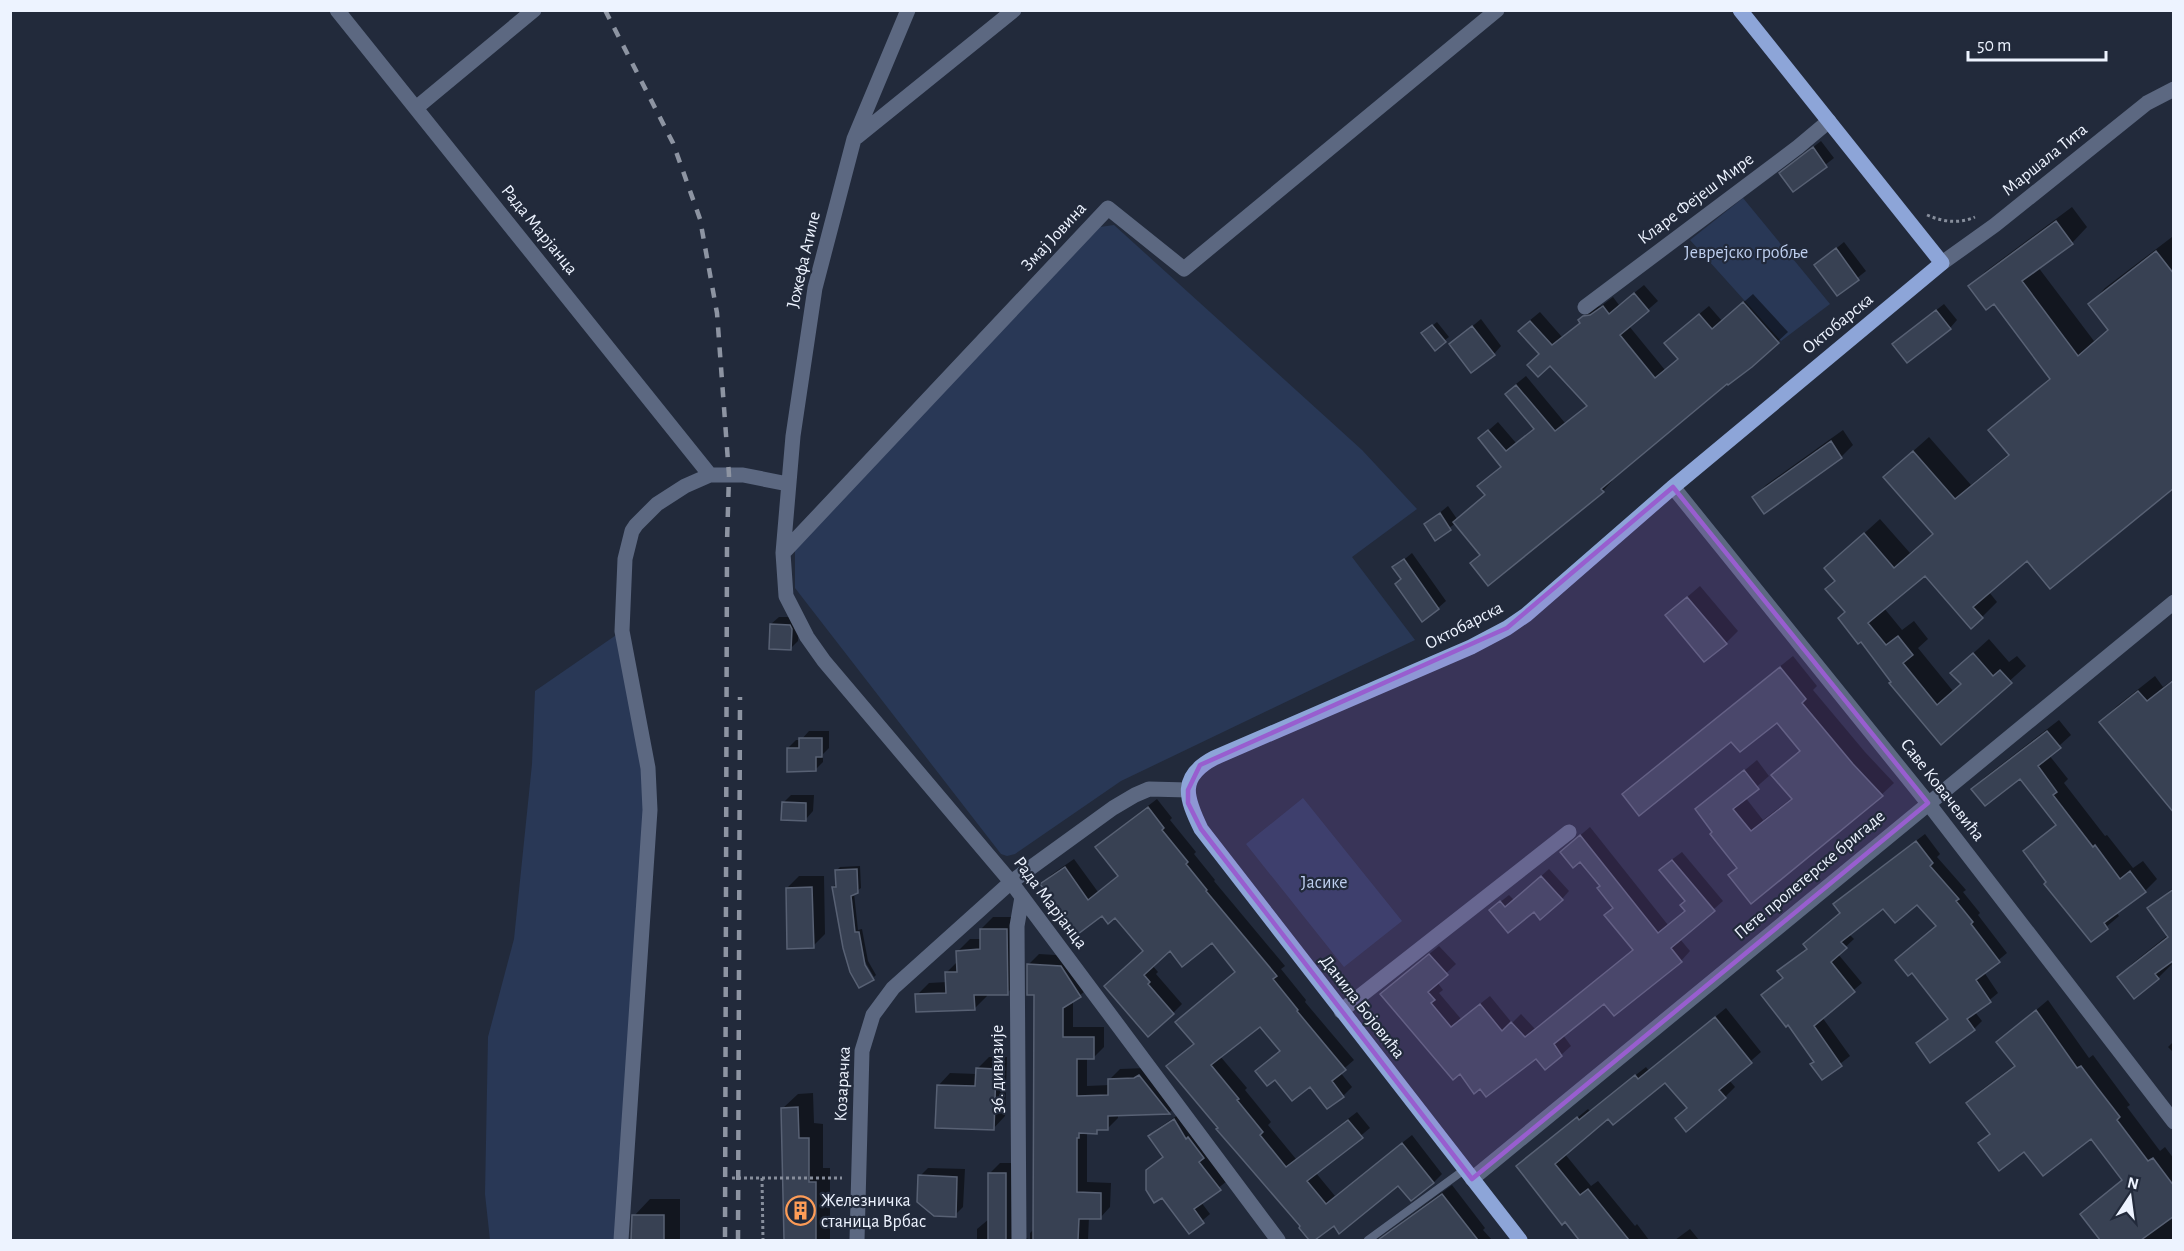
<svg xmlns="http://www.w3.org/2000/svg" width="2184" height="1251" viewBox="0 0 2184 1251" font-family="'Alegreya Sans',sans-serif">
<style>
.green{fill:#293856}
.shadow{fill:#0007}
.building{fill:#384153;stroke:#586174;stroke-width:1.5}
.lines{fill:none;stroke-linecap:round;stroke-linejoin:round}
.path{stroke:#878e9c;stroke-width:3;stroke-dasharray:3 3;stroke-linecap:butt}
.service{stroke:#5c6881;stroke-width:8}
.minor{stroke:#5c6881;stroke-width:15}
.tertiary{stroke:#5c6881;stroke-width:15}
.primary{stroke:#8da5d8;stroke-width:15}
.rail{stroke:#8d94a2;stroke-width:4.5;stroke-dasharray:10 10;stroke-linecap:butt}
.marked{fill:#985ecf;fill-opacity:0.2;stroke:#985ecf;stroke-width:4.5;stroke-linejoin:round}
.labels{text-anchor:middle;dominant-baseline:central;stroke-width:4.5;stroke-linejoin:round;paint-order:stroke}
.street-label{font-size:18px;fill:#edf3ff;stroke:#222a3b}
.park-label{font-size:18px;fill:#becfef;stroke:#222a3b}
.poi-label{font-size:18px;fill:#edf3ff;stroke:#222a3b;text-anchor:start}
</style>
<rect width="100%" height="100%" fill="#222a3b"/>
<path class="green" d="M 1743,198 L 1830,304 L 1781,341 L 1690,240 Z
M 1114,225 L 1362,450 L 1417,509 L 1352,557 L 1415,640 L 1121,781 L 1015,854 L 1007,856 L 1001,854 L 795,588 L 795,550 L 1100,227 Z
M 622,631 L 648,768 L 621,1240 L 490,1240 L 485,1194 L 488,1037 L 514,939 L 532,764 L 535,691 Z
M 1303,798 L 1402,921 L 1344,967 L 1246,844 Z"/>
<path class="shadow" d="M 1821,141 L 1834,158 L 1793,190 L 1789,166 Z
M 2072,207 L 2087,227 L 2072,243 L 2038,267 L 2094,341 L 2109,329 L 2090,304 L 2105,288 L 2172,237 L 2174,239 L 2174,486 L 2027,559 L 1989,592 L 1997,602 L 1982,617 L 1925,574 L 1884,608 L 1902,630 L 1914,621 L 1928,639 L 1918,648 L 1953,691 L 1962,683 L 1968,658 L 1989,639 L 2009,662 L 2017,656 L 2026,666 L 1941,743 L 1847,612 L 1837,580 L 1826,568 L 1880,519 L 1910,553 L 1934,533 L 1901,462 L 1929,437 L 1971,485 L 2010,453 L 1990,430 L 2051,377 L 1994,302 L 1970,286 L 1986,271 Z
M 1844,242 L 1866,271 L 1837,294 L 1816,265 Z
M 1644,285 L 1658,301 L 1629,326 L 1665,370 L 1679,358 L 1675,334 L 1709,306 L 1722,321 L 1753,294 L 1788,332 L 1751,366 L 1727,382 L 1610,480 L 1612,481 L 1603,491 L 1481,554 L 1456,523 L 1435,538 L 1426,524 L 1448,506 L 1457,519 L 1486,495 L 1479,486 L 1502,466 L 1480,438 L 1498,422 L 1516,443 L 1535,428 L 1507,394 L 1516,384 L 1526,376 L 1565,423 L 1588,405 L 1541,354 L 1529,321 L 1540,312 L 1562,337 L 1581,322 L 1580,320 L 1594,307 L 1601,306 L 1613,297 L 1619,305 Z
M 1944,304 L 1957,320 L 1950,328 L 1902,337 Z
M 1481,319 L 1501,346 L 1494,354 L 1451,344 Z
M 1437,322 L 1449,337 L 1435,348 L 1427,330 Z
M 1843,430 L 1853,445 L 1841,457 L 1764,512 L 1754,497 L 1766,485 Z
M 1412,553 L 1446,601 L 1438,608 L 1394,568 Z
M 1700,586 L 1738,631 L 1726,643 L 1679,604 Z
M 779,617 L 798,617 L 799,621 L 798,641 L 790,649 L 771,624 Z
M 1793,656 L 1817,686 L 1813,690 L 1865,752 L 1894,783 L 1862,813 L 1738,868 L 1697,810 L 1757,760 L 1769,776 L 1745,797 L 1763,820 L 1792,798 L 1773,775 L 1801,750 L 1777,721 L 1731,740 L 1624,794 L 1636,782 Z
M 2155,676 L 2163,687 L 2174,679 L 2174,811 L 2101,722 L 2117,706 Z
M 2059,720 L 2071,735 L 2049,755 L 2068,779 L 2064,783 L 2105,836 L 2107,835 L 2133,868 L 2143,861 L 2157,879 L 2145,891 L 2116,912 L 2119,916 L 2091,940 L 2025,851 L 2057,824 L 2020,777 L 1973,789 L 1985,777 Z
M 809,731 L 829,731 L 829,748 L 823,754 L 823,762 L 815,770 L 788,748 L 796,740 L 801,740 Z
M 791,795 L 814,795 L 813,811 L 806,819 L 783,803 Z
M 1157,799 L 1172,818 L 1170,820 L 1196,852 L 1194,854 L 1215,880 L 1214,881 L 1285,966 L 1281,969 L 1306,1000 L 1305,1002 L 1354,1060 L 1340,1072 L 1352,1087 L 1343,1096 L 1310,1084 L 1275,1078 L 1257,1071 L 1281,1050 L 1260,1025 L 1220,1056 L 1247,1088 L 1245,1090 L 1271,1122 L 1268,1125 L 1296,1159 L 1357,1112 L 1370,1128 L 1316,1173 L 1335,1196 L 1412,1135 L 1442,1174 L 1433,1183 L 1399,1184 L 1311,1240 L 1301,1228 L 1302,1226 L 1168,1066 L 1195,1043 L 1237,972 L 1212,941 L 1170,949 L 1152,965 L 1158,972 L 1156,974 L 1182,1004 L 1173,1013 L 1106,986 L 1145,951 L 1115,916 L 1102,914 L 1042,884 L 1051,875 L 1074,859 L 1098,892 L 1119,875 L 1106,838 Z
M 1590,827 L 1668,925 L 1686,910 L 1686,901 L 1670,861 L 1682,852 L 1723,901 L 1680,939 L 1690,951 L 1681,961 L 1615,1014 L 1605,1002 L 1563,1035 L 1571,1046 L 1561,1055 L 1545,1068 L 1536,1057 L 1480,1087 L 1391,985 L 1439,946 L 1456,964 L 1437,982 L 1443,990 L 1439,993 L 1461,1019 L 1490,996 L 1512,1023 L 1521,1014 L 1535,1029 L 1634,949 L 1602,885 L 1571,843 Z
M 1925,834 L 1940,854 L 1937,857 L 1966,890 L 1963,892 L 1980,913 L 1978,915 L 2007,953 L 1984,972 L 1998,993 L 1975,1012 L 1982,1021 L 1974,1029 L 1917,1043 L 1949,1018 L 1937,926 L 1917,903 L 1884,907 L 1849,934 L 1854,939 L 1838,954 L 1862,983 L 1822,1017 L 1850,1056 L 1822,1078 L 1816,1061 L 1788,1023 L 1763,995 L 1784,977 L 1779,971 L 1808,947 L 1841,912 L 1835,904 L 1843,896 Z
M 860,866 L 861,888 L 854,893 L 858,930 L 862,929 L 868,961 L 876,975 L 874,977 L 863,958 L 860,986 L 833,887 L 837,883 L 837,870 L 840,867 Z
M 1549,869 L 1569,891 L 1562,899 L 1534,910 L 1509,931 L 1499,903 L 1509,895 L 1514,900 Z
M 799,876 L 824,876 L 825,934 L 813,946 L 787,888 Z
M 2174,887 L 2174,958 L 2169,961 L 2172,964 L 2158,978 L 2119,977 L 2133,963 L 2168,935 L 2149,908 Z
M 993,917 L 1018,917 L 1019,981 L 1007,993 L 987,993 L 987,996 L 975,1008 L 917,995 L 929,983 L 947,982 L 946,973 L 958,961 L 958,951 L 970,939 L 981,939 L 981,929 Z
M 1039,954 L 1072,956 L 1091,986 L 1073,1001 L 1073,1027 L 1104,1027 L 1104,1047 L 1094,1057 L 1087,1057 L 1087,1086 L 1110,1085 L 1109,1080 L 1120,1069 L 1146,1068 L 1179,1102 L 1169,1113 L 1118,1114 L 1118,1118 L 1107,1129 L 1100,1129 L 1096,1132 L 1087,1132 L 1087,1182 L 1111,1183 L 1110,1207 L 1100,1218 L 1089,1217 L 1088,1240 L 977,1240 L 977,1229 L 989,1219 L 989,1174 L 1000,1163 L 1016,1163 L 1021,1235 L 1030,1240 L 1030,1233 L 1035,1228 L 1035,993 L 1028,965 Z
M 2048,1000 L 2089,1058 L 2093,1055 L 2107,1074 L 2130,1105 L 2127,1107 L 2160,1151 L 2165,1147 L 2174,1159 L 2174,1240 L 2102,1240 L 2082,1214 L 2123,1179 L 2091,1137 L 2025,1150 L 1980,1143 L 1991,1133 L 1968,1103 L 1980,1091 L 2015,1065 L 1998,1042 Z
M 1726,1008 L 1761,1052 L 1729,1080 L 1735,1087 L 1725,1097 L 1688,1107 L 1666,1081 L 1608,1117 L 1565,1154 L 1591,1186 L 1598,1181 L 1635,1226 L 1637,1224 L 1649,1240 L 1581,1240 L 1518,1166 L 1588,1109 L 1590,1111 L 1646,1067 L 1649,1071 Z
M 2174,1041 L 2174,1053 L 2168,1047 Z
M 989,1057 L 1007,1057 L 1005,1116 L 993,1129 L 938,1086 L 950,1073 L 977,1074 L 977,1069 Z
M 813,1093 L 814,1123 L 823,1124 L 823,1168 L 830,1168 L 830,1240 L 786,1240 L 783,1108 L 798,1094 Z
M 1181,1113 L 1227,1181 L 1201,1202 L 1210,1214 L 1189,1232 L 1156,1163 L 1164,1156 L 1150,1136 L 1157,1129 Z
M 928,1168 L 965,1169 L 963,1207 L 955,1215 L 920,1176 Z
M 1452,1185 L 1485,1228 L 1483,1230 L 1492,1240 L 1377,1240 Z
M 650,1199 L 680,1199 L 680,1240 L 632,1240 L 634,1216 Z
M 1690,1229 L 1699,1240 L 1675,1240 Z
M 911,1239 L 956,1240 L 909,1240 Z"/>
<path class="building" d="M 1813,147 L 1827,167 L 1793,192 L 1779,173 Z
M 2056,221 L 2073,244 L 2022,281 L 2078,356 L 2108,330 L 2088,304 L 2156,251 L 2174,274 L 2174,488 L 2050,589 L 2027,561 L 1973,607 L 1983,618 L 1971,629 L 1925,576 L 1868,623 L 1886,645 L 1898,636 L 1913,655 L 1903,663 L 1937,705 L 1961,684 L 1950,673 L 1973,653 L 1993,676 L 2000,670 L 2012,683 L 1941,745 L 1889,683 L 1891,682 L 1861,642 L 1858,644 L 1838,618 L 1845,612 L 1825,589 L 1835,581 L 1824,568 L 1864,533 L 1894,568 L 1933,534 L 1883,477 L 1913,451 L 1955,499 L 2009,455 L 1988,430 L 2050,379 L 1994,304 L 1986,310 L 1968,286 Z
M 1836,248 L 1859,280 L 1837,296 L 1814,265 Z
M 1634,293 L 1649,311 L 1620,335 L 1655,378 L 1678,359 L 1664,343 L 1699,314 L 1712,329 L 1743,302 L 1779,343 L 1752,367 L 1728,385 L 1727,384 L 1601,489 L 1604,492 L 1488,586 L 1470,563 L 1480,555 L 1453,522 L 1485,495 L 1477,486 L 1501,467 L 1478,438 L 1488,430 L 1506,451 L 1534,429 L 1505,394 L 1516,385 L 1555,431 L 1587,406 L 1550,366 L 1538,377 L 1527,365 L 1539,354 L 1518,331 L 1530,321 L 1552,345 L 1580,323 L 1578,320 L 1583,316 L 1590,315 L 1603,306 L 1609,314 Z
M 1936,310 L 1951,329 L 1907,363 L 1892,344 Z
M 1432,325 L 1446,342 L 1435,351 L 1421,333 Z
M 1472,326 L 1495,355 L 1471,373 L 1449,344 Z
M 1831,441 L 1842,458 L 1764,514 L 1752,497 Z
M 1440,513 L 1451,530 L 1435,541 L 1424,524 Z
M 1404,559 L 1439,609 L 1422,622 L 1395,584 L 1401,579 L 1392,567 Z
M 1687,597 L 1727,644 L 1704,662 L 1665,615 Z
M 770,624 L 790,625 L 792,629 L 791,650 L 769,649 Z
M 1780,667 L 1806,699 L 1802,703 L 1853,764 L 1883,796 L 1751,904 L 1728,875 L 1737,868 L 1710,834 L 1712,832 L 1695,809 L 1744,770 L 1759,789 L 1733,809 L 1751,831 L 1792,799 L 1771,775 L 1800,751 L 1777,723 L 1740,752 L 1731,742 L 1639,816 L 1622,794 Z
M 2174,680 L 2174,813 L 2099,722 L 2138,691 L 2147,701 Z
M 2047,731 L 2061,748 L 2038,766 L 2057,792 L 2053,795 L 2093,847 L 2095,845 L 2120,879 L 2130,871 L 2146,892 L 2104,923 L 2108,929 L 2091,942 L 2044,884 L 2046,882 L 2023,851 L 2056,825 L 2020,779 L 1985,806 L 1971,789 Z
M 799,738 L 822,738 L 822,757 L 816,757 L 816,771 L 787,772 L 787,748 L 799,748 Z
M 782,802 L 806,803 L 806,821 L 781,820 Z
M 1148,807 L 1164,828 L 1162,830 L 1188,862 L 1186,864 L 1207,890 L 1206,891 L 1277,976 L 1273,979 L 1298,1010 L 1297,1011 L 1346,1070 L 1332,1081 L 1344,1097 L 1327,1109 L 1310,1087 L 1292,1101 L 1275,1080 L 1267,1086 L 1255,1071 L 1280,1051 L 1260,1027 L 1211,1065 L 1239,1099 L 1237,1100 L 1263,1132 L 1260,1135 L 1286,1167 L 1348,1120 L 1363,1138 L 1307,1181 L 1326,1204 L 1402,1143 L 1434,1183 L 1411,1201 L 1398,1186 L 1339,1234 L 1334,1226 L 1315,1240 L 1309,1240 L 1299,1228 L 1300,1226 L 1237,1153 L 1216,1129 L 1218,1128 L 1166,1066 L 1194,1044 L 1175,1022 L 1235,972 L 1212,943 L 1182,967 L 1170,951 L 1144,975 L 1150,982 L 1148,984 L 1174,1014 L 1148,1037 L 1104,986 L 1143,951 L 1115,918 L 1108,924 L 1102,916 L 1078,934 L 1040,884 L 1065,867 L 1088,900 L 1118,876 L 1095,847 Z
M 1580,835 L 1658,933 L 1685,911 L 1680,905 L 1685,901 L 1659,870 L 1672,860 L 1715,911 L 1671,948 L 1682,962 L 1614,1016 L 1604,1004 L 1554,1044 L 1562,1056 L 1545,1070 L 1536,1059 L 1486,1097 L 1480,1089 L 1474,1094 L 1460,1074 L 1453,1080 L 1380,994 L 1429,954 L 1448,975 L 1428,992 L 1435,1000 L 1431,1003 L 1451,1027 L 1480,1004 L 1502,1031 L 1511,1022 L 1525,1037 L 1539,1026 L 1633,950 L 1604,915 L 1613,908 L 1597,888 L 1600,886 L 1580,862 L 1573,868 L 1560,852 Z
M 1916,841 L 1933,863 L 1930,866 L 1959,899 L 1956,901 L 1973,922 L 1971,924 L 2000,962 L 1976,980 L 1991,1002 L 1967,1019 L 1975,1030 L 1930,1063 L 1916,1043 L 1948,1019 L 1912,973 L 1908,976 L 1895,960 L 1936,926 L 1917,905 L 1895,923 L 1883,909 L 1841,942 L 1847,948 L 1831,962 L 1855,992 L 1814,1026 L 1842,1066 L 1822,1080 L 1810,1064 L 1814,1062 L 1788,1025 L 1786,1027 L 1761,995 L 1783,978 L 1777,971 L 1807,949 L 1803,944 L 1840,913 L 1833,904 Z
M 857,869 L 858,893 L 851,896 L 855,932 L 859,932 L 865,965 L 874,980 L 859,988 L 850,972 L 843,948 L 832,887 L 836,887 L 835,870 Z
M 1541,876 L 1563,900 L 1540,920 L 1534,912 L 1508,933 L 1489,910 L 1500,901 L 1505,907 Z
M 812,887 L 814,948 L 787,949 L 786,888 Z
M 2174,889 L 2174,960 L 2155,974 L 2159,979 L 2134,999 L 2117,977 L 2168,937 L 2147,908 Z
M 980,929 L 1007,929 L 1008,995 L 974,995 L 975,1010 L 916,1012 L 915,994 L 946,993 L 945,972 L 957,972 L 956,951 L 980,949 Z
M 1027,964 L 1061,966 L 1081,997 L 1063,1008 L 1063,1037 L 1094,1037 L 1094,1059 L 1077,1059 L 1077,1096 L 1108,1095 L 1108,1079 L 1134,1078 L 1139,1075 L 1170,1114 L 1108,1116 L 1108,1130 L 1097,1130 L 1097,1134 L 1079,1133 L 1079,1138 L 1077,1138 L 1077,1192 L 1101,1193 L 1101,1219 L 1079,1219 L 1078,1240 L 1033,1240 L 1034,995 L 1027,995 Z
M 2036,1010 L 2077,1068 L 2081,1066 L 2096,1086 L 2120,1117 L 2117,1120 L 2148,1161 L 2153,1158 L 2174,1186 L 2174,1216 L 2141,1240 L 2100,1240 L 2080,1214 L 2122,1180 L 2091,1139 L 2043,1176 L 2024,1152 L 1999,1171 L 1978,1143 L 1990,1134 L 1966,1103 L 2015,1066 L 1996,1042 Z
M 1715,1017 L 1752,1063 L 1719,1090 L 1726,1098 L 1686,1132 L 1675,1118 L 1687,1108 L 1665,1083 L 1613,1125 L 1608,1119 L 1555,1164 L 1580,1195 L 1588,1189 L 1629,1240 L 1579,1240 L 1565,1222 L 1562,1225 L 1516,1166 L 1577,1117 L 1579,1120 L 1635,1075 L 1638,1079 Z
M 976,1068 L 996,1069 L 994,1130 L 935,1128 L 937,1085 L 975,1086 Z
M 798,1107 L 799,1138 L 809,1138 L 809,1182 L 816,1182 L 816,1240 L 784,1240 L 781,1108 Z
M 1174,1119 L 1186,1139 L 1188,1137 L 1204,1158 L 1199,1162 L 1221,1190 L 1194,1209 L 1204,1223 L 1189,1234 L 1162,1198 L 1154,1203 L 1146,1190 L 1146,1170 L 1163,1157 L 1148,1136 Z
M 988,1173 L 1006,1173 L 1006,1240 L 988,1240 Z
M 918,1175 L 957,1177 L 956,1217 L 934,1216 L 917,1202 Z
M 1442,1194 L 1478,1240 L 1378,1240 Z
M 632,1215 L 664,1215 L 664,1240 L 631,1240 Z"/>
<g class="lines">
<path class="path" d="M 1927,215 C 1943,222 1959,224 1975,217
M 732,1178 L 842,1178
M 762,1178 L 763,1240"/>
<path class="service" d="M 1368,1240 L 1464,1170"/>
<path class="minor" d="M 337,10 L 710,475
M 908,10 L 854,139 L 815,288 L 793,436 L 783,553 L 786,596 L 807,637 L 824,661 L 1011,882 L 1278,1240
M 416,108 L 534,10
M 857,137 L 1014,10
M 1585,307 L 1798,147 L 1829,121
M 1673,487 L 1928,803 L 2174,1122
M 783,553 L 1108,208 L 1184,269 L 1497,10
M 1341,1011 L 1569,832
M 1472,1179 L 2174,602
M 621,1240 L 650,810 L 648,768 L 622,631 L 625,559 L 632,531 L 636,525 L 657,504 L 685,486 L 710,475 L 743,475 L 788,484
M 857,1240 L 862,1051 L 873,1015 L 893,988 L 1011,882 L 1113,808 L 1135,795 L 1149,789 L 1188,790
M 1019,1240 L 1017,926 L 1022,897"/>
<path class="tertiary" d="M 1942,263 L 1995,225 L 2147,103 L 2174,89"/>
<path class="primary" d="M 1520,1240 L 1201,829 C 1186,798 1178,777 1214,758 L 1471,647 L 1507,628 L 1526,615 L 1673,487 L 1942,263 L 1740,10"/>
<path class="rail" d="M 605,10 L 673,143 L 700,219 L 717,313 L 729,475 L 727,542 L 725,1240
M 738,1240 L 740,697"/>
</g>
<path class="marked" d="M 1673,487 L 1928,803 L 1472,1179 L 1201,829 L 1188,803 L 1188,790 L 1200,765 L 1507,628 Z"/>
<defs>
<symbol id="building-ring" viewBox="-11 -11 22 22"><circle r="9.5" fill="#222a3b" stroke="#fd9c57" stroke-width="1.5"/><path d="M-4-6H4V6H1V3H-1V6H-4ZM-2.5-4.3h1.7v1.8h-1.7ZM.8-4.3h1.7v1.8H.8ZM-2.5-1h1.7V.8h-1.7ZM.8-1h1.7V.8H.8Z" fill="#fd9c57"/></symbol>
</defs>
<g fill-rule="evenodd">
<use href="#building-ring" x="784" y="1194" width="33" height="33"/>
</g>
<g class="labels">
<g class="street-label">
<text transform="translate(2045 160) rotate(-39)">Маршала Тита</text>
<text transform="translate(1696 199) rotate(-37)">Кларе Фејеш Мире</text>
<text transform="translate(539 230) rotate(51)">Рада Марјанца</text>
<text transform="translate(1054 237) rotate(-47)">Змај Јовина</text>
<text transform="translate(804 260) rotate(-77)">Јожефа Атиле</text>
<text transform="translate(1838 324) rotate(-39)">Октобарска</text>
<text transform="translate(1464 626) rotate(-27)">Октобарска</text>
<text transform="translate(1942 790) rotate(52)">Саве Ковачевића</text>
<text transform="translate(1810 875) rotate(-40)">Пете пролетерске бригаде</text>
<text transform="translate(1050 903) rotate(53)">Рада Марјанца</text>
<text transform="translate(1362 1007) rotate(52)">Данила Бојовића</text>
<text transform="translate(998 1069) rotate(-90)">36. дивизије</text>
<text transform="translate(843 1084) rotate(-87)">Козарачка</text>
</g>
<g class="park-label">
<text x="1746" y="253">Јеврејско гробље</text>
<text x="1324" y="883">Јасике</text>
</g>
<g class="poi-label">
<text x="821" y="1201">Железничка<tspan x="821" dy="21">станица Врбас</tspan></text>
</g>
</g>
<rect width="2184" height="1251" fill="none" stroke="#edf3ff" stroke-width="24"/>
<g transform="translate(2130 1197) rotate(13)" stroke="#222a3b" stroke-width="4.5" paint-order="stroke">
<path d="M0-4.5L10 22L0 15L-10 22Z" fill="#edf3ff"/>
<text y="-9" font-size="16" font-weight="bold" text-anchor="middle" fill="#edf3ff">N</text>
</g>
<path d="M1968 51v9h138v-9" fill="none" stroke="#edf3ff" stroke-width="3"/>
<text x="1977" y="51" font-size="18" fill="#edf3ff" stroke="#222a3b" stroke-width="4.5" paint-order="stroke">50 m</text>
</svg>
